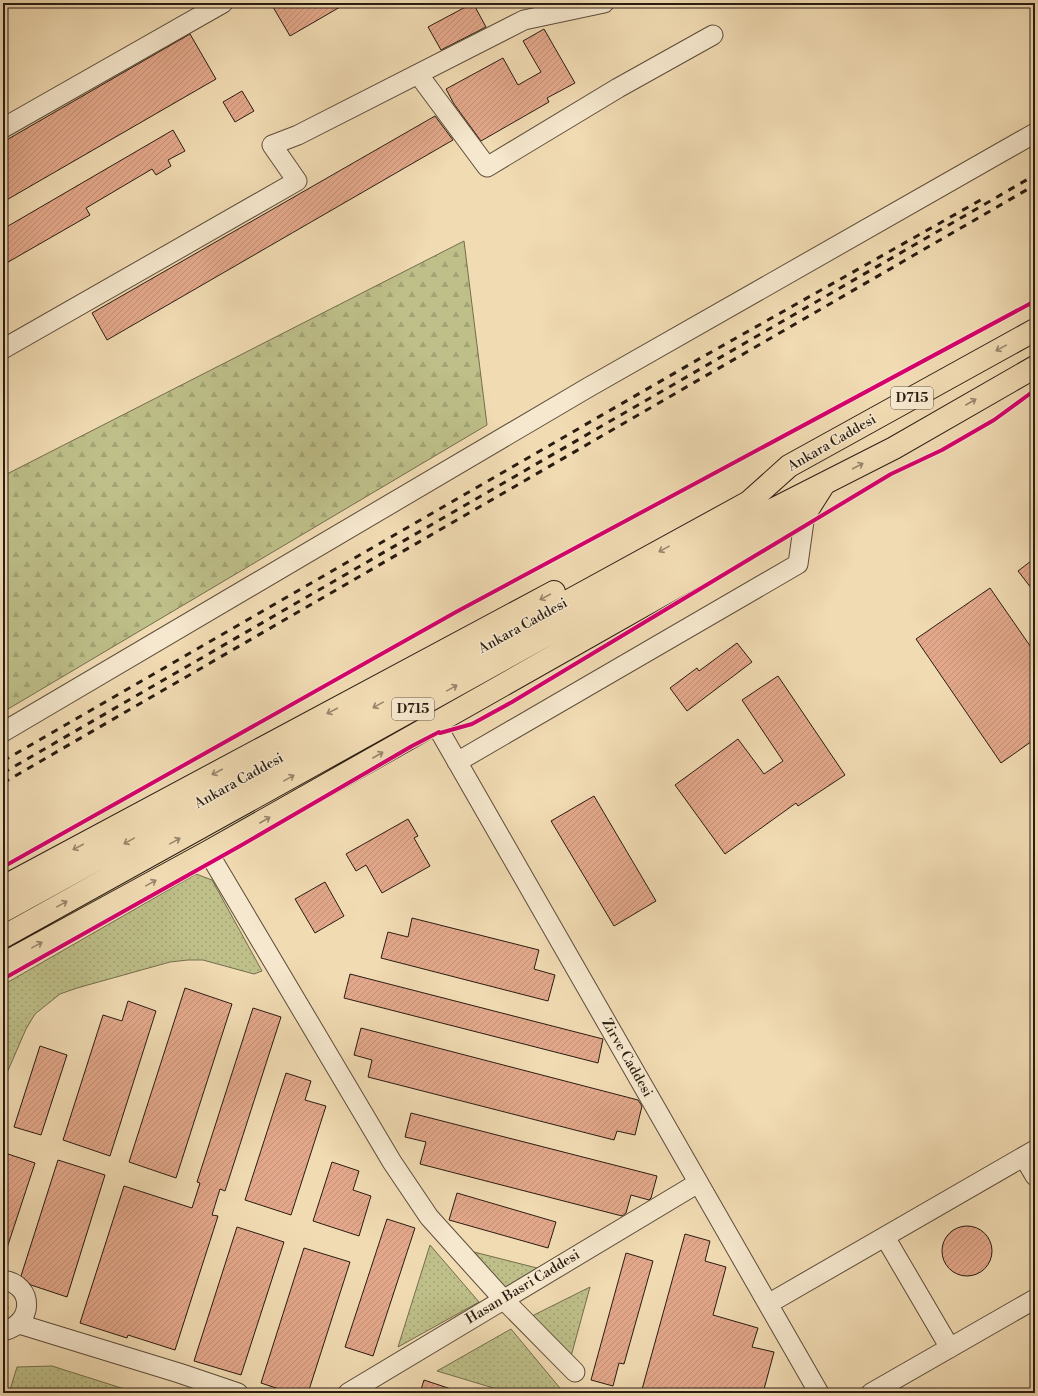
<svg xmlns="http://www.w3.org/2000/svg" width="1038" height="1396" viewBox="0 0 1038 1396" font-family="'Libre Bodoni',serif">
<style>
.grass{fill:url(#grass-dots);stroke:#746e4d}
.forest{fill:url(#forest-firs);stroke:#746e4d}
.building{fill:url(#building-hatch);stroke:#2a1c11}
.lines{fill:none;stroke-linecap:round;stroke-linejoin:round}
.minor-casing{stroke:#5c4c3a;stroke-width:21}
.highway-casing{stroke:#2a1c11;stroke-width:24}
.minor{stroke:#f6e8ce;stroke-width:19}
.highway{stroke:#f1dbb3;stroke-width:22}
.rail{stroke:#2a1c11;stroke-width:3;stroke-dasharray:7 7;stroke-linecap:butt}
.cycleway-casing{stroke:#f6e8ce;stroke-width:6}
.cycleway{stroke:#d6006c;stroke-width:4}
.oneway{stroke:#97856a}
.labels{text-anchor:middle;dominant-baseline:central;stroke-width:3;stroke-linejoin:round;paint-order:stroke}
.shield{fill:#f6e8ce;stroke:#67594a;stroke-width:1}
.shield-label{font-size:13px;font-weight:bold;fill:#2a1c11}
.street-label{font-size:14px;fill:#2a1c11;stroke:#f6e8ce}
</style>
<defs>
<pattern id="grass-dots" width="8" height="8" patternUnits="userSpaceOnUse"><rect width="8" height="8" fill="#bebf89"/><path d="M2 2h.1M6 6h.1" fill="none" stroke="#a3a475" stroke-width="1.8" stroke-linecap="round"/></pattern>
<pattern id="forest-firs" width="22" height="20" patternUnits="userSpaceOnUse"><rect width="22" height="20" fill="#bebf89"/><path d="M5 1l3.5 6h-7zM16 11l3.5 6h-7z" fill="#a3a475"/></pattern>
<pattern id="building-hatch" width="6" height="6" patternUnits="userSpaceOnUse"><rect width="6" height="6" fill="#e3a88b"/><path d="M-1 1l2-2M0 6l6-6M5 7l2-2" fill="none" stroke="#c39077"/></pattern>
</defs>
<rect width="100%" height="100%" fill="#f1dbb3"/>
<filter id="stains"><feTurbulence type="fractalNoise" baseFrequency=".005" numOctaves="4"/><feColorMatrix values="0 0 0 0 .2 0 0 0 0 .09 0 0 0 0 .02 0 0 0 .5 -.17"/></filter>
<radialGradient id="worn" r=".72"><stop offset=".6" stop-color="#630" stop-opacity="0"/><stop offset="1" stop-color="#630" stop-opacity=".3"/></radialGradient>
<path class="grass" d="M 196,874 L 212,880 L 262,971 L 254,974 L 203,960 L 188,960 L 170,962 L 77,988 L 60,994 L 35,1014 L 26,1029 L 3,1082 L 3,985 Z
M 430,1245 L 479,1302 L 398,1347 Z
M 474,1252 L 537,1268 L 505,1290 Z
M 590,1287 L 570,1360 L 532,1316 Z
M 3,1299 L 8,1307 L 7,1314 L 3,1318 Z
M 511,1329 L 564,1393 L 510,1393 L 437,1371 Z
M 52,1366 L 137,1393 L 9,1393 L 17,1367 Z"/>
<path class="forest" d="M 464,241 L 487,425 L 3,712 L 3,476 Z"/>
<path class="building" d="M 281,3 L 347,3 L 290,36 L 273,7 Z
M 473,3 L 486,27 L 441,50 L 428,27 Z
M 544,29 L 575,83 L 547,98 L 549,102 L 481,141 L 454,104 L 446,89 L 503,58 L 518,85 L 541,72 L 523,41 Z
M 190,34 L 216,79 L 3,202 L 3,142 Z
M 242,91 L 254,111 L 235,122 L 223,102 Z
M 435,116 L 453,140 L 107,340 L 92,313 Z
M 173,130 L 185,151 L 168,160 L 171,166 L 156,175 L 152,169 L 86,208 L 90,215 L 3,265 L 3,229 Z
M 1035,558 L 1035,593 L 1018,571 Z
M 990,588 L 1035,653 L 1035,739 L 1001,763 L 916,639 Z
M 737,643 L 752,662 L 687,711 L 670,688 L 697,668 L 699,671 Z
M 778,676 L 845,775 L 798,806 L 796,803 L 725,854 L 675,785 L 738,739 L 764,774 L 783,761 L 742,700 Z
M 594,796 L 656,901 L 614,926 L 551,821 Z
M 408,819 L 418,836 L 414,838 L 430,866 L 382,893 L 366,865 L 356,871 L 346,854 Z
M 325,882 L 344,916 L 315,933 L 295,899 Z
M 412,918 L 539,950 L 534,969 L 555,975 L 548,1001 L 381,958 L 388,932 L 408,937 Z
M 350,974 L 603,1039 L 598,1063 L 344,998 Z
M 185,988 L 232,1004 L 176,1178 L 129,1162 Z
M 128,1001 L 156,1011 L 110,1156 L 63,1140 L 103,1015 L 122,1021 Z
M 253,1008 L 281,1017 L 225,1191 L 220,1189 L 212,1215 L 218,1216 L 175,1350 L 128,1335 L 127,1338 L 80,1323 L 124,1186 L 192,1208 L 200,1183 L 197,1182 Z
M 361,1028 L 638,1100 L 642,1106 L 635,1135 L 617,1131 L 614,1140 L 368,1077 L 372,1060 L 354,1055 Z
M 40,1046 L 67,1055 L 41,1135 L 14,1127 Z
M 286,1073 L 311,1081 L 305,1100 L 326,1106 L 291,1215 L 245,1200 Z
M 411,1113 L 657,1176 L 651,1198 L 649,1200 L 631,1195 L 626,1213 L 622,1216 L 420,1164 L 426,1142 L 405,1137 Z
M 8,1154 L 35,1163 L 5,1254 L 3,1253 L 3,1170 Z
M 58,1160 L 105,1175 L 67,1297 L 31,1285 L 21,1276 Z
M 332,1162 L 359,1171 L 353,1190 L 371,1196 L 359,1236 L 313,1221 Z
M 457,1193 L 556,1222 L 548,1248 L 449,1220 Z
M 387,1219 L 415,1228 L 373,1356 L 345,1347 Z
M942 1251a25 25 0 1 1 50 0a25 25 0 1 1-50 0Z
M 237,1227 L 284,1242 L 241,1375 L 194,1361 Z
M 685,1234 L 710,1241 L 705,1261 L 726,1267 L 713,1315 L 758,1328 L 752,1347 L 774,1352 L 763,1393 L 641,1393 Z
M 304,1248 L 350,1262 L 308,1393 L 291,1393 L 261,1383 Z
M 626,1253 L 653,1261 L 624,1364 L 619,1363 L 613,1386 L 591,1380 Z
M 424,1380 L 457,1391 L 457,1393 L 420,1393 Z"/>
<g class="lines">
<defs>
<path id="minor" d="M 418,74 L 487,167 L 618,88 L 713,35
M 3,128 L 223,3
M 3,349 L 297,181 L 272,145 L 298,135 L 524,20 L 604,3
M 435,723 L 819,1393
M 3,732 L 589,387 L 1035,133
M 457,762 L 798,564 L 805,514
M 208,852 L 392,1162 L 429,1217 L 503,1299 L 575,1372
M 1024,1157 L 1035,1176
M 885,1237 L 950,1348
M 3,1280 C 35,1285 34,1324 3,1331
M 768,1304 L 1035,1150
M 19,1324 L 179,1373 L 238,1393
M 348,1393 L 698,1183
M 871,1393 L 1035,1299"/>
<path id="highway" d="M 3,887 L 554,592
M 3,911 L 749,502 L 789,466 L 1035,330
M 3,937 L 768,512 L 894,448 L 1035,367
M 3,964 L 208,852 L 805,514 L 824,484"/>
</defs>
<use href="#minor" class="minor-casing"/>
<use href="#highway" class="highway-casing"/>
<use href="#minor" class="minor"/>
<use href="#highway" class="highway"/>
<path class="rail" d="M 3,761 L 706,355 L 986,197
M 3,773 L 1035,175
M 3,783 L 1035,185"/>
<defs>
<path id="cycleway" d="M 3,867 L 456,612 L 1035,301
M 3,979 L 240,846 L 412,746 L 439,732 L 440,733 L 472,724 L 512,702 L 891,474 L 942,450 L 994,420 L 1035,390"/>
</defs>
<use href="#cycleway" class="cycleway-casing"/>
<use href="#cycleway" class="cycleway"/>
</g>
<defs><path id="oneway-shaft" d="M-6 0H5M1.5-3L5.5 0L1.5 3" fill="none" stroke-width="1.6" stroke-linecap="round" stroke-linejoin="round"/></defs>
<g class="oneway">
<use href="#oneway-shaft" transform="translate(1001 348) rotate(151)"/>
<use href="#oneway-shaft" transform="translate(971 402) rotate(-30)"/>
<use href="#oneway-shaft" transform="translate(858 466) rotate(-28)"/>
<use href="#oneway-shaft" transform="translate(664 549) rotate(151)"/>
<use href="#oneway-shaft" transform="translate(545 597) rotate(152)"/>
<use href="#oneway-shaft" transform="translate(452 688) rotate(-29)"/>
<use href="#oneway-shaft" transform="translate(378 705) rotate(151)"/>
<use href="#oneway-shaft" transform="translate(332 711) rotate(152)"/>
<use href="#oneway-shaft" transform="translate(378 755) rotate(-30)"/>
<use href="#oneway-shaft" transform="translate(217 772) rotate(152)"/>
<use href="#oneway-shaft" transform="translate(289 778) rotate(-29)"/>
<use href="#oneway-shaft" transform="translate(265 820) rotate(-30)"/>
<use href="#oneway-shaft" transform="translate(129 841) rotate(151)"/>
<use href="#oneway-shaft" transform="translate(175 841) rotate(-29)"/>
<use href="#oneway-shaft" transform="translate(78 847) rotate(152)"/>
<use href="#oneway-shaft" transform="translate(151 883) rotate(-29)"/>
<use href="#oneway-shaft" transform="translate(62 904) rotate(-29)"/>
<use href="#oneway-shaft" transform="translate(37 945) rotate(-29)"/>
</g>
<g class="labels">
<g class="shield">
<rect x="891" y="387" width="42" height="22" rx="3"/>
<rect x="392" y="698" width="42" height="22" rx="3"/>
</g>
<g class="shield-label">
<text x="912" y="398">D715</text>
<text x="413" y="709">D715</text>
</g>
<g class="street-label">
<text transform="translate(832 443) rotate(-30)">Ankara Caddesi</text>
<text transform="translate(523 626) rotate(-29)">Ankara Caddesi</text>
<text transform="translate(239 781) rotate(-29)">Ankara Caddesi</text>
<text transform="translate(627 1058) rotate(60)">Zirve Caddesi</text>
<text transform="translate(523 1287) rotate(-31)">Hasan Basri Caddesi</text>
</g>
</g>
<rect width="1038" height="1396" fill="none" stroke="#f1dbb3" stroke-width="16"/>
<rect x="4" y="4" width="1030" height="1388" fill="none" stroke="#2a1c11" stroke-width="2"/>
<rect x="8" y="8" width="1022" height="1380" fill="none" stroke="#2a1c11"/>
<rect width="100%" height="100%" filter="url(#stains)"/>
<rect width="100%" height="100%" fill="url(#worn)"/>
</svg>
